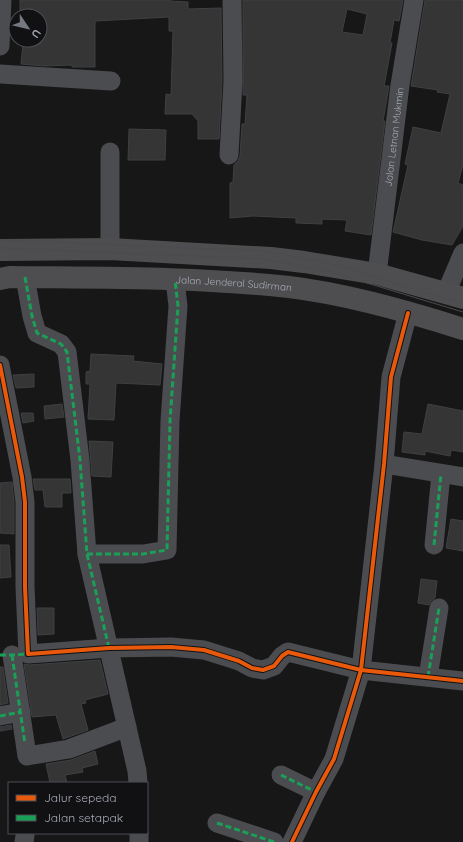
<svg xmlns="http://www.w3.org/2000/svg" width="463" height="842" viewBox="0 0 463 842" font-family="Quicksand,sans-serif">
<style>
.building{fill:#353536;stroke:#3f4043;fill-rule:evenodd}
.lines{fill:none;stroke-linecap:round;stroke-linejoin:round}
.minor{stroke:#4b4c50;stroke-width:19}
.highway{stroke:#4e4e51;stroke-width:22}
.tram{stroke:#4b4c4f;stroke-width:1}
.quiet{stroke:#1a9f57;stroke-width:3;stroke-dasharray:6 3;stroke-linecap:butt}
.cycleway-casing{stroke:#111113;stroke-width:6}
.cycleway{stroke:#e8590c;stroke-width:4}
.labels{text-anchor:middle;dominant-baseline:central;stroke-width:4;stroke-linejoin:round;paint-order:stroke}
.street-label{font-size:10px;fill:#a8adb8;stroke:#111113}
</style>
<rect width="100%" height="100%" fill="#171717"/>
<path class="building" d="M 20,0 L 170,0 L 170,1 L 188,2 L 188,9 L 221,8 L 222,81 L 219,139 L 198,139 L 198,121 L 192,114 L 165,114 L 166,94 L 171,95 L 173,31 L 169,31 L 169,17 L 95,21 L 95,67 L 72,67 L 72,65 L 44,66 L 21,64 L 23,43 L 40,44 L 40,16 L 20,16 Z
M 243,0 L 403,0 L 399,21 L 394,20 L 390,43 L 392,43 L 384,86 L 389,86 L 383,121 L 385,121 L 371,235 L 345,231 L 347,220 L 322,219 L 322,224 L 296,223 L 296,218 L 253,216 L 230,218 L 230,183 L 233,182 L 234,165 L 238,161 L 240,156 L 242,124 L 245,124 L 247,95 L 243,95 ZM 347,9 L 367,14 L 363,35 L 342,32 Z
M 425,0 L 463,0 L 463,165 L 458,183 L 463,185 L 463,226 L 452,245 L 422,240 L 393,232 L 408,165 L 405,164 L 413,127 L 441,133 L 450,94 L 437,92 L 438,90 L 411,86 Z
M 129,129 L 166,130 L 165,160 L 128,160 Z
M 91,354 L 134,356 L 133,361 L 162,364 L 160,385 L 116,383 L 114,420 L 88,419 L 90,384 L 86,384 L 86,372 L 90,371 Z
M 34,374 L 34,387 L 16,388 L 13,375 Z
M 62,404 L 64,417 L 45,419 L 44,406 Z
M 428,404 L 463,411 L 463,452 L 451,450 L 450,456 L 425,451 L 425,455 L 402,452 L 404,432 L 422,434 Z
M 21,413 L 33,413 L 34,421 L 23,423 Z
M 89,441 L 113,442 L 111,477 L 92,476 Z
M 33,479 L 70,479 L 71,493 L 62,493 L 62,507 L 45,507 L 43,490 L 35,490 Z
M 12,482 L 14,503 L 14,534 L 0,533 L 0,483 Z
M 451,519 L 463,521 L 463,551 L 446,548 Z
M 0,545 L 9,545 L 11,577 L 0,578 Z
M 421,579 L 437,581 L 435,598 L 431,601 L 429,605 L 418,603 Z
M 37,608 L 54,608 L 54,634 L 38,635 Z
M 100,660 L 108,694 L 85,700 L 86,703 L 81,704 L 88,730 L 63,739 L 56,715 L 32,717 L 24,664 L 29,665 Z
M 0,667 L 3,667 L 8,703 L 0,705 Z
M 11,725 L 12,729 L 0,731 L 0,727 Z
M 95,751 L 98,764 L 82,768 L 83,772 L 65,775 L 67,783 L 50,783 L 46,764 L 71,760 Z"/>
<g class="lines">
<g class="minor">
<path d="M 0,46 L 2,0"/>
<path d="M 0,74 L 111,81"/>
<path d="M 229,155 L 233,81 L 232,0"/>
<path d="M 110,249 L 110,152"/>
<path id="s1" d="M 377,274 L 400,85 L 414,0"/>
<path d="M 25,277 L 32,316 L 37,333 L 61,344 L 67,352 L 80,460 L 87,554 L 137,771 L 138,783"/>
<path d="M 446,293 L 463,253"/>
<path d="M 0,365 L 22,477 L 25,502 L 25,587 L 28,654 L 109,648 L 171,647 L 204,650 L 239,661 L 252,668 L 263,670 L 274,666 L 282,656 L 288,652 L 361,670 L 463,681"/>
<path d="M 384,464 L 463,477"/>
<path d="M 434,545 L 441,474"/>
<path d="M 87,554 L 143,554 L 167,550 L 170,421 L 178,306 L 175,280"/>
<path d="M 12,655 L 27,756 L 69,749 L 127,727"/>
<path d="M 428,677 L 439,608"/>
<path d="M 0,716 L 21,712"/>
<path d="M 281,775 L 316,792"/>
<path d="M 217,823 L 274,842"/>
<path d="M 24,842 L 25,836"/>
<path d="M 139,842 L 139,833"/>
<path d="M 292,842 L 316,792 L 334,759 L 361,670 L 384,464 L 391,377 L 408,313"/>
</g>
<g class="highway">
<path d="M 0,250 L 110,249 L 271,258 L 304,262 L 377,274 L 463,298"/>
<path id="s2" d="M 0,279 L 10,277 C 103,278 196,277 289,287 C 347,294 407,311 463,329"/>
</g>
<path class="tram" d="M 0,240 L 265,251 L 329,263 L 463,304
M 0,248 L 263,259 L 327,271 L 463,312"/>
<path class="quiet" d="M 25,277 L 32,316 L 37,333 L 61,344 L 67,352 L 80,460 L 87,554 L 109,648
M 434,545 L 441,474
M 87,554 L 143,554 L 167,550 L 170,421 L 178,306 L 175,280
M 0,655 L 12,655 L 28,654
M 12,655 L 25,744
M 428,677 L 439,608
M 0,716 L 21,712
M 281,775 L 316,792
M 217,823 L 274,842"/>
<defs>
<path id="cycleway" d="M 0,365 L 22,477 L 25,502 L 25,587 L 28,654 L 109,648 L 171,647 L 204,650 L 239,661 L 252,668 L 263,670 L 274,666 L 282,656 L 288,652 L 361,670 L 463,681
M 292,842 L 316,792 L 334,759 L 361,670 L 384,464 L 391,377 L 408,313"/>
</defs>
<use href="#cycleway" class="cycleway-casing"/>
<use href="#cycleway" class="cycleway"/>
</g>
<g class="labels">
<g class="street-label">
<text stroke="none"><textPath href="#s1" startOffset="138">Jalan Letnan Mukmin</textPath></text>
<text stroke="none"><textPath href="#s2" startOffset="234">Jalan Jenderal Sudirman</textPath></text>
</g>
</g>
<rect x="8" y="782" width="140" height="52" fill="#111113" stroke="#4d4f55"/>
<rect x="16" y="795" width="20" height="6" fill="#e8590c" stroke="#4d4f55"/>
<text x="44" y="802" font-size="12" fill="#a8adb8">Jalur sepeda</text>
<rect x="16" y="815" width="20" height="6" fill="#1a9f57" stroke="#4d4f55"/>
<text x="44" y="822" font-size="12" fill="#a8adb8">Jalan setapak</text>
<g transform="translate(28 28) rotate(125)"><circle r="19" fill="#111113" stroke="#4d4f55"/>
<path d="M0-3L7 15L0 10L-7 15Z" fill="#757880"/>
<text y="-6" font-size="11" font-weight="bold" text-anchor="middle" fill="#a8adb8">U</text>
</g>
</svg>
